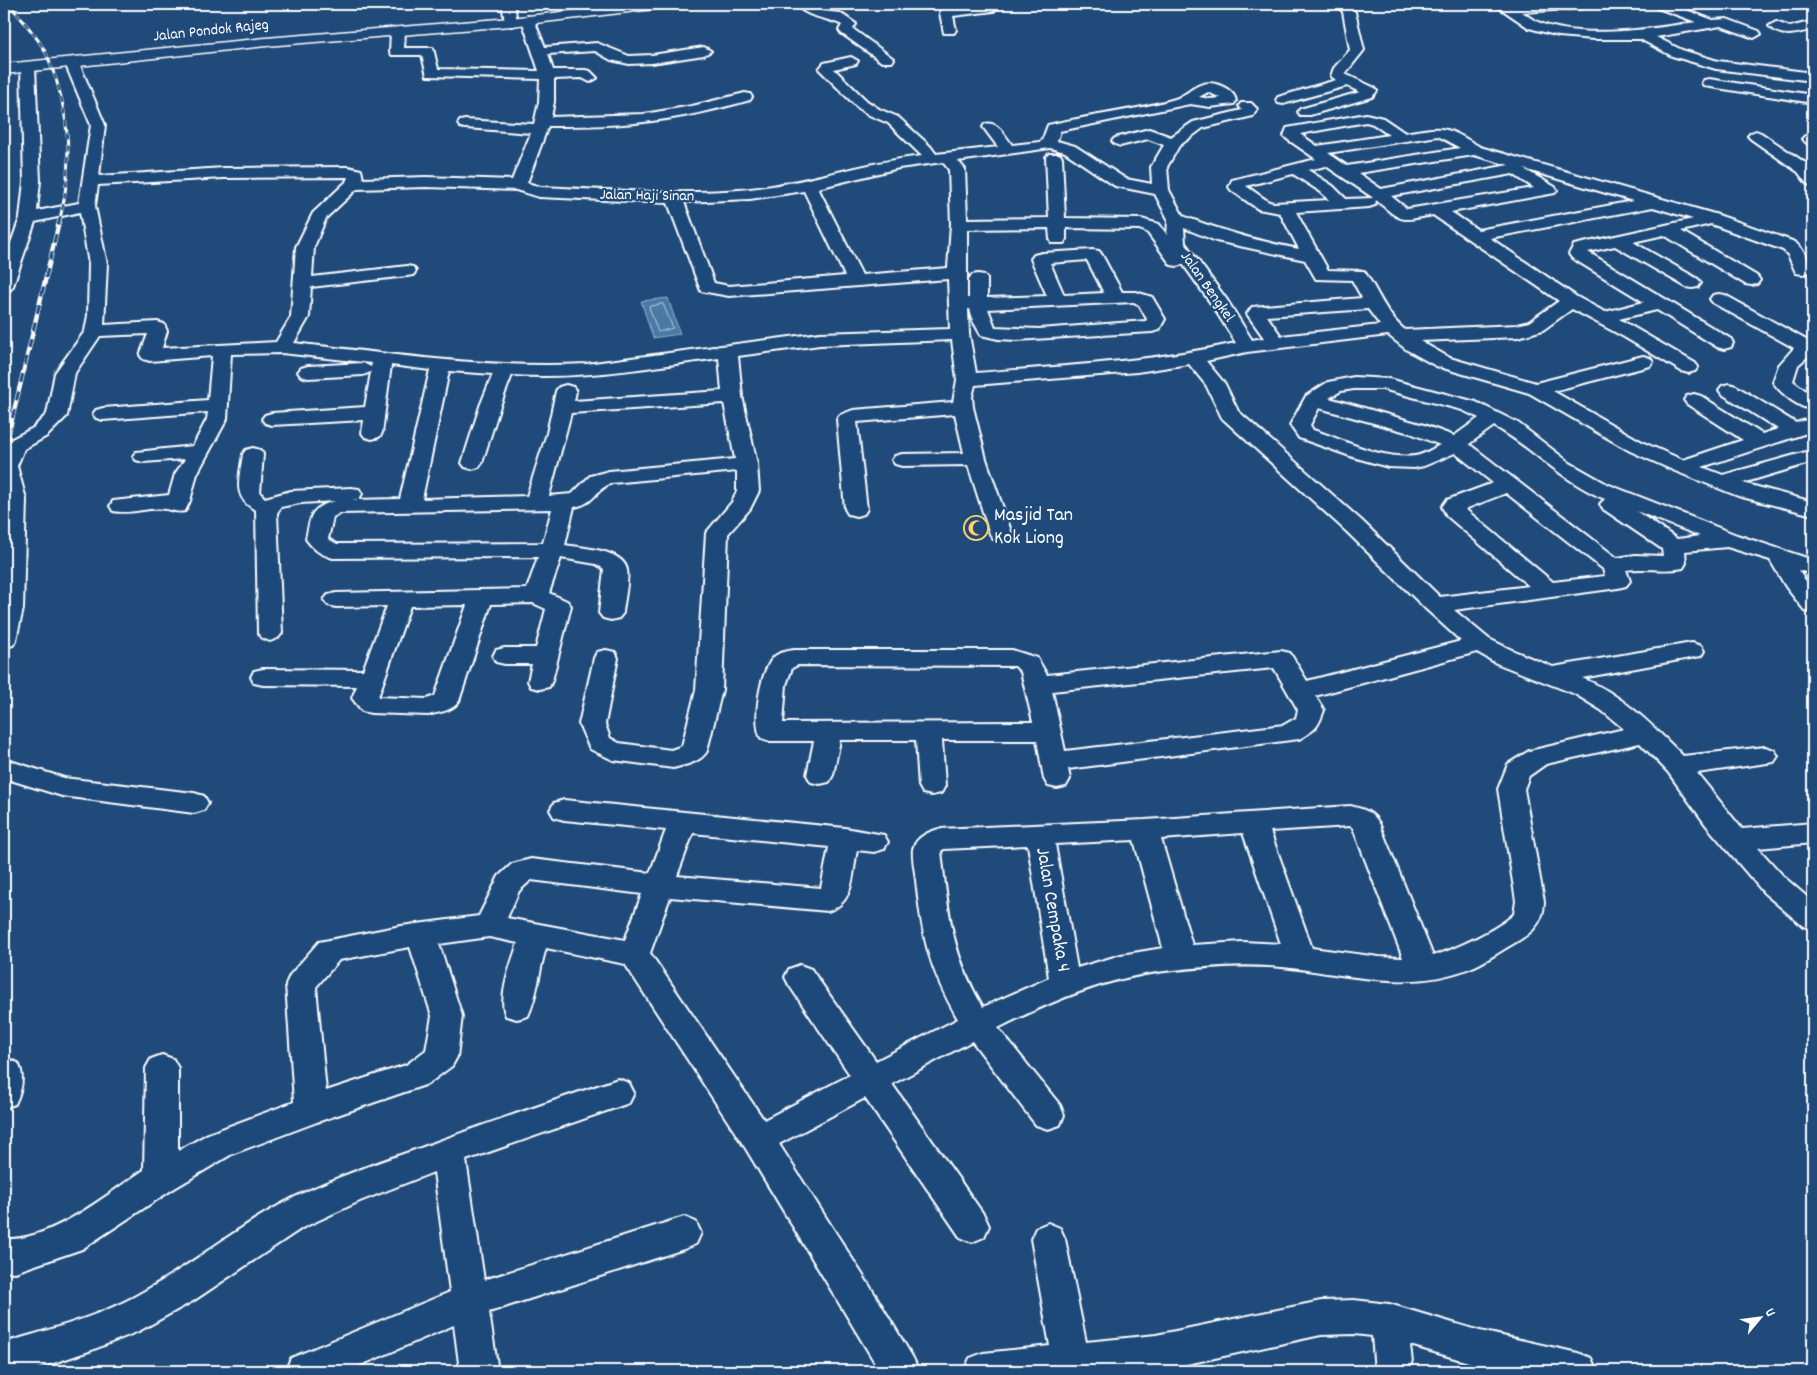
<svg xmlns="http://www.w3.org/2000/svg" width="1817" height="1375" viewBox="0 0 1817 1375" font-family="Dekko,sans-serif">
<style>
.water{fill:#4a7aa6;stroke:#92afca}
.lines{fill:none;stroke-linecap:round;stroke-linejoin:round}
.shore{stroke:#b7cadb;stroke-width:1}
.minor-casing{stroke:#fff;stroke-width:4}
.major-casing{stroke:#fff;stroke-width:3}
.minor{fill:#1f4a7a;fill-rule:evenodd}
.major{fill:#1f4a7a;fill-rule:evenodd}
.rail-far1-casing{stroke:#fff;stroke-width:3}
.rail-casing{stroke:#fff;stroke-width:4.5}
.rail-far1{stroke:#1f4a7a;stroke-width:2;stroke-dasharray:6;stroke-linecap:butt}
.rail{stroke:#1f4a7a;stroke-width:3;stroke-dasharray:9;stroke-linecap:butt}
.labels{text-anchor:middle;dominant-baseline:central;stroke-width:4.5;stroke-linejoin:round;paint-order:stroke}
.far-street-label{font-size:16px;fill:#fff;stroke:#1f4a7a}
.poi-label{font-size:20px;fill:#fff;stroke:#1f4a7a;text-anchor:start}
.street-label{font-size:20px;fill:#fff;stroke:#1f4a7a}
</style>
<rect width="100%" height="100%" fill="#1f4a7a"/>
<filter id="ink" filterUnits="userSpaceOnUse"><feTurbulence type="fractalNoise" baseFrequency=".02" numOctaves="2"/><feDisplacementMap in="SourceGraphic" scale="10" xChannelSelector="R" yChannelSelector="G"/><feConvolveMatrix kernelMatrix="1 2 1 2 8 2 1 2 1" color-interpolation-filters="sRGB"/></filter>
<g filter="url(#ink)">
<path class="water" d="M 668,298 L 680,334 L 653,338 L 641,301 Z"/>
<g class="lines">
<path class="shore" d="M 663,304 L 673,328 L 658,332 L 649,307 Z"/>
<defs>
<path id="minor" d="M 502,4 L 514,4 L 517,22 L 516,25 L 511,26 L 505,22 Z
M 796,4 L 811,4 L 822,11 L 840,13 L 856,24 L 853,29 L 894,59 L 892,62 L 882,62 L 841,33 L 839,30 L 842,25 C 827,17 806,18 796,4 Z
M 986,4 L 998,4 L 994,11 L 953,16 L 956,30 L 954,33 L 944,33 L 940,13 L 941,10 Z
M 1337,4 L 1349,4 L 1355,12 L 1364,50 L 1345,74 L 1375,88 L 1377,91 L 1372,97 L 1310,115 L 1300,115 L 1298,112 L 1300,109 L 1360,92 L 1347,86 L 1283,104 L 1278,103 L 1276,100 L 1278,97 L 1336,80 L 1331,76 L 1334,68 L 1350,50 L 1343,12 Z
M 1494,4 L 1592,4 L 1590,7 L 1586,8 L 1522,12 C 1527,15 1533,20 1538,22 C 1579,40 1653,29 1696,22 L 1655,7 L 1653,4 L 1670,4 L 1713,20 L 1727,19 L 1759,31 L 1761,34 L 1754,38 L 1721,26 L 1656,37 L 1682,50 L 1718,61 L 1813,73 L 1813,81 L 1716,69 L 1672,56 L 1640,39 L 1593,39 L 1559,36 L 1529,28 Z
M 528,16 L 534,20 L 545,47 L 597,43 L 629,56 L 652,55 L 704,47 L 711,51 L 704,55 L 652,63 L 629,64 L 611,60 L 595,51 L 548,54 L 553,70 L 585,70 L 590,71 L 597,78 L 590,82 L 582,78 L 554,79 L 554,102 L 551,117 L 644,114 L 692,106 L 745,93 L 750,94 L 752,97 L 750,100 C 715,110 680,118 644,122 C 613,126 580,126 548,126 L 527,183 L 541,187 C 610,190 680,196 750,189 C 808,183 864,162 922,156 L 888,123 L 869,115 L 857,107 L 819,69 L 824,63 L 851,57 L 858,61 L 856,64 L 834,69 L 867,101 L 879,109 L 898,117 L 930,146 L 936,154 L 998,147 L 983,127 L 985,124 C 998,121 1005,136 1012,145 L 1039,142 L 1042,141 L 1048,125 C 1089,115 1135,111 1175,99 C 1188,95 1195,83 1210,83 C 1220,84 1234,90 1236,101 L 1234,104 L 1210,107 L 1190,104 L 1060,131 L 1057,141 L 1075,146 L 1126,179 L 1152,184 L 1151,167 L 1164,145 L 1148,139 L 1120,146 L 1115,144 L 1112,141 L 1115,138 L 1149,129 L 1171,137 L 1193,122 L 1242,110 L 1239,106 L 1241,103 L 1251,103 L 1257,109 L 1253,116 L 1203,128 L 1179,146 L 1167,167 L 1169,190 L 1183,216 C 1223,231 1257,241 1299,249 L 1280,213 L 1258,209 L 1231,190 L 1229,187 L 1232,180 L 1316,159 L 1287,139 L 1284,136 L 1287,128 L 1366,114 L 1383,118 L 1405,133 C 1445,126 1445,126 1480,147 L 1718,215 L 1795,242 L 1805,253 L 1811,269 L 1808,273 L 1802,274 L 1796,273 L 1788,255 L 1783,250 L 1711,224 L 1681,231 L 1757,276 L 1760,280 L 1757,284 L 1751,285 L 1745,284 L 1664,235 L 1633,242 L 1698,279 L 1701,283 L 1698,287 L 1692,288 L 1686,287 L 1615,246 L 1588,252 L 1731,339 L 1733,343 L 1731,347 L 1724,349 L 1717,347 L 1657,310 L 1619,319 L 1695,363 L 1698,367 L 1695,371 L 1688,373 L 1681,371 L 1624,337 L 1572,309 L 1543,330 L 1518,337 L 1420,341 L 1450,358 L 1536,383 L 1643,356 L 1650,358 L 1653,362 L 1650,366 L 1553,391 L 1644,443 L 1683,460 L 1743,440 L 1687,404 L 1684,400 L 1687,396 L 1694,394 L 1701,396 L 1762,434 L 1778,429 L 1722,394 L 1719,390 L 1722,386 L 1729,384 L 1736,386 L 1796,423 L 1813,418 L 1813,431 L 1702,467 L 1723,475 L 1813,450 L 1813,462 L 1743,483 L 1813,502 L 1813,515 L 1738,496 L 1675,471 L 1630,451 L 1529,393 L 1436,366 L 1407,350 L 1388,335 L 1247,352 L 1206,361 L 1225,384 L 1238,411 L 1362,521 L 1440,597 L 1529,586 L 1447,516 L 1442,507 L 1447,500 L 1493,483 L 1455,453 L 1424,466 L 1414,468 L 1388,467 L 1353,457 L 1299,438 L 1290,425 L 1306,396 L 1328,382 L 1354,377 L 1389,379 L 1476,402 L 1518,423 L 1570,463 L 1607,484 L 1737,535 L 1813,560 L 1813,574 L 1798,570 L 1813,591 L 1813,613 L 1805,611 L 1786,587 L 1770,560 L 1727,547 L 1685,551 L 1686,563 L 1683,568 C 1664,572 1645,567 1626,570 L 1630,581 L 1626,586 L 1618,588 L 1454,610 L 1489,639 L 1514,651 L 1553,667 L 1692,643 L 1701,646 L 1704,651 L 1701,656 L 1582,678 C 1622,694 1653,726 1683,756 L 1765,747 L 1774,750 L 1778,756 L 1774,762 L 1697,773 L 1742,829 L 1813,823 L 1813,843 L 1758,848 L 1784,877 L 1813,902 L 1813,929 L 1803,926 L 1764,893 L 1706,825 L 1668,772 L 1640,743 L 1546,764 L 1529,776 L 1524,789 L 1544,901 C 1544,927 1527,936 1506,948 C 1494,955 1483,963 1470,968 C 1403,995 1336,970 1268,966 C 1234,964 1199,967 1165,971 C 1106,978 1051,1001 998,1028 L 1060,1105 L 1064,1115 L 1060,1125 L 1048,1129 L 1036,1125 L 972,1041 L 892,1084 L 984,1215 L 989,1226 L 984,1237 L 972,1242 L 960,1237 L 865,1098 L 779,1144 L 876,1296 L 913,1358 L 919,1371 L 880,1371 L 746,1149 L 625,964 L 546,948 C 539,970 538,995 528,1016 L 517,1019 L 506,1016 C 497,999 512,961 518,943 L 489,937 L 439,944 L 462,1016 L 457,1057 L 452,1066 L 428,1084 L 317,1122 L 232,1154 L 173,1189 L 82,1249 L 15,1272 L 4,1271 L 4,1239 C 50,1242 106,1195 144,1170 L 146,1068 L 151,1059 L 162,1055 L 173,1059 L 178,1068 L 178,1151 L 208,1134 L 294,1102 L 286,984 L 290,975 L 319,942 L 401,926 L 479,916 L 499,876 L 512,864 L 531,859 L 650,873 L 666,830 L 564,820 L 554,817 L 550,810 L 554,803 L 564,800 L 845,828 L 884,835 L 888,842 L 884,849 L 874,852 L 857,850 C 852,874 855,903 828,911 L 670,897 L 650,953 L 764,1120 L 850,1075 L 789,985 L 785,977 L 789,969 L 800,965 L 811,969 L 876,1061 L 958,1019 C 929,969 922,937 916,880 C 915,871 912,858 913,849 C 916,837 928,832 939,829 L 1145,820 L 1350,806 C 1363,809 1372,811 1379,823 L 1433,956 C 1454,950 1499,929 1514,914 L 1516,901 L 1498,789 L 1508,764 L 1529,751 L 1624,729 L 1601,710 L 1575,694 L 1496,663 L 1477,652 L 1315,696 L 1324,710 C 1318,728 1315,730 1299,739 L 1068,769 L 1070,779 L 1066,786 L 1057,788 L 1048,786 L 1044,779 L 1037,740 L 942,740 L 945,786 L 941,793 L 932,795 L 923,793 L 919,786 L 916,740 L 840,740 L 833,775 L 829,782 L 820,784 L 811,782 L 807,775 L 814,741 L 770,741 L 761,738 C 752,723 760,668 775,656 C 780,652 788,651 794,650 L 1012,650 L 1037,658 L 1047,675 L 1281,651 L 1290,653 L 1307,681 L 1461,641 L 1427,610 L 1346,531 L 1222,418 L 1206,385 L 1189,364 L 1137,372 L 975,385 L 972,397 L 973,407 L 986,459 L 1012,534 L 1009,539 L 1001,541 L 993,539 L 990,534 L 968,465 L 902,466 L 895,464 L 892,460 L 895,456 L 902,454 L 964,453 L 955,414 L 857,422 L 867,509 L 864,514 L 856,516 L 848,514 L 845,509 L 837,419 L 840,415 L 853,410 L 953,402 L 957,380 L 952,340 L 820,345 L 738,356 L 742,396 L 757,464 L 759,491 L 750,509 L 728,534 L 722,690 L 707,751 C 701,762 685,765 673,768 L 613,760 L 590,749 L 579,724 L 594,658 L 597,652 L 606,650 L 615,652 L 618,658 L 605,724 L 610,738 L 619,743 L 671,750 L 682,746 L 696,690 L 706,533 L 732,502 L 737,491 L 737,471 L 612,483 C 595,489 595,504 574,507 L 565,545 C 581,548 623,549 627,570 C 629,583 624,600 623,613 L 619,618 L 611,620 L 603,618 L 599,613 L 604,569 L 596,564 L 561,558 L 549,593 L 567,601 L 571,606 L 552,681 L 549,687 L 540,689 L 531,687 L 528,681 L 532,664 L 505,664 L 496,662 L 493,656 L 496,650 L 505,648 L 536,648 L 546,609 L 533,603 L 491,604 L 459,701 C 453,711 439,712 428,715 L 371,713 L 362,711 L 352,698 L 357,686 L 263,685 L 254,683 L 251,677 L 254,671 L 263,669 L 363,670 L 387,606 L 336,607 L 328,605 L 324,600 L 328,595 L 336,593 L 527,589 L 538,557 L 333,558 C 320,554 314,550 306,539 C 311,516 309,508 335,501 L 301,503 L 281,507 L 277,513 L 282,633 L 278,638 L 270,641 L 262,638 L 258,633 L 256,510 C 231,498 240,477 243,454 L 246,450 L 253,448 L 260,450 L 263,454 L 260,493 L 265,498 L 291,491 L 351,488 L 359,489 L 362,494 L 359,499 L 352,500 L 400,499 L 430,370 L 391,365 L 382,433 L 379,437 L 372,439 L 365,437 L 362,433 L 364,420 L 272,425 L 265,423 L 262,419 L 265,415 L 272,413 L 365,407 L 371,372 L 363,375 L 308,378 L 301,376 L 298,372 L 301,368 L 308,366 L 363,363 L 371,367 L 372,363 L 282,353 L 231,354 L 227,419 L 197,474 L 190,501 L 185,511 C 176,513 173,510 166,509 C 149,506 131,515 113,511 L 110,506 L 113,501 L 169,495 L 175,474 L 185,459 L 143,462 L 136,460 L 133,456 L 136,452 L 193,446 L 207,419 L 208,412 L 103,420 L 96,418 L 93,414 L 96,410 L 103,408 L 208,400 L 212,356 L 150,361 L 143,359 L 140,355 L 148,334 L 100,336 L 75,373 L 67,416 L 47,436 L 24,449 L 17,466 L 26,499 L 23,609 L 16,640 L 13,645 L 4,648 L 4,447 L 8,441 L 33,428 L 47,414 L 55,373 L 85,331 L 88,315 L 89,264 L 80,212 L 35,222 L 13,286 L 10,290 L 4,291 L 4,262 L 20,218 L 24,181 L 21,67 L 23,64 L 33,64 L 35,67 L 40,181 L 37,211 L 79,203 L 91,125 L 65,63 L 72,59 L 79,63 L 105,125 L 99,176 L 224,168 L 348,167 L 361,170 L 363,179 L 426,177 L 512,180 L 531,133 L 465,128 L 460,127 L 458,124 L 460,121 L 465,120 L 534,124 L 539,102 L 540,79 L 427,76 L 422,55 L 392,55 L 390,52 L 391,32 L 398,28 L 403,29 L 405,32 L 404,48 L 433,48 L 438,69 L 539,71 L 522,20 ZM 1208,92 L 1221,98 L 1210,99 L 1199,97 ZM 1366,122 L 1373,124 L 1389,135 L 1317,146 L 1300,134 ZM 1438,136 L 1460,148 L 1347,166 L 1328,153 ZM 1050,148 L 1065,152 L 1115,186 L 1155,194 L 1168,219 L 1167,235 L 1159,224 L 1141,219 L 1065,218 L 1062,157 L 1059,154 L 1049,154 L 1046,157 L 1049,218 L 967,219 L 965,169 L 958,161 ZM 1474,155 L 1509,165 L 1381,189 L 1358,173 ZM 943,162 L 949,170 L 951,224 L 948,268 L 862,275 L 818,188 L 899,168 ZM 1326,166 L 1372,197 L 1373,198 L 1346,199 L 1333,186 L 1308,170 ZM 1524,169 L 1633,201 L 1478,230 L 1451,212 L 1555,193 L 1557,190 L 1555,187 ZM 1293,174 L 1321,192 L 1329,200 L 1274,203 L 1269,202 L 1246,186 ZM 1513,174 L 1534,188 L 1407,209 L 1391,196 ZM 348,177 L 346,182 L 313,213 L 296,247 L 291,317 L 276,342 L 162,348 L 167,331 L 164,324 L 157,322 L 104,325 L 107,264 L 95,206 L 98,185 L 224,178 ZM 426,187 L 516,190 L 539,197 L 668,203 L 701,291 L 729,296 L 948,279 L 950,329 L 820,333 L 586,364 C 489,369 391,354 294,343 L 309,317 L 311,287 L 407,276 L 413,275 L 416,271 L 413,267 L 407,266 L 312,277 L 314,247 L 326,218 L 357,189 ZM 804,191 L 845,276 L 729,286 L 714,283 L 684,202 L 750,199 ZM 1376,200 C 1403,223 1399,221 1433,215 L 1559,301 L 1529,322 L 1517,325 L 1405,330 C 1386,315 1378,291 1364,271 L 1328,270 L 1296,212 L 1369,207 L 1375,205 ZM 1653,207 L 1693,219 L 1574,245 L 1569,254 L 1572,258 L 1644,302 L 1605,312 L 1577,297 L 1490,238 ZM 1049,228 L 1050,239 L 1052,243 L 1064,243 L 1066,239 L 1066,228 L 1139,229 L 1147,232 L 1171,265 L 1177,266 L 1183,264 L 1212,305 L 1236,343 C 1150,362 1063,366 976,373 L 969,334 L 968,309 L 970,309 L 973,321 L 981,335 L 998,339 L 1016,340 L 1152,332 L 1159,330 L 1165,319 L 1152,297 L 1136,292 L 1122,292 L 1102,255 L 1099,251 L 1093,250 L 1042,253 L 1034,255 L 1031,259 L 1047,296 L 987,298 L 987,279 L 984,275 L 978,274 L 972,275 L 969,279 L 969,298 L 967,298 L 967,229 ZM 1184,228 L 1216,241 L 1305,260 L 1316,279 L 1352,280 L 1362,298 L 1252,307 L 1247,314 L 1264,338 L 1252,340 L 1227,300 L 1185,243 ZM 1087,260 L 1104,293 L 1064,295 L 1050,263 ZM 1134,302 L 1139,305 L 1147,319 L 1146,321 L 1039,329 L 995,327 L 988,309 ZM 1368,309 L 1380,325 L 1281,336 L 1267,316 ZM 719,358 L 722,391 L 574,401 L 576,391 L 573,387 L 566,385 L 559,387 L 556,391 L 547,433 L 527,496 L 422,499 L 449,371 L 493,374 L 480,406 L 462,463 L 465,467 L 472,469 L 479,467 L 482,463 L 500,406 L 512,375 C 582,380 650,367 719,358 ZM 1354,389 L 1382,389 L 1462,410 L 1479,418 L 1454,436 L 1424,425 L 1329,398 L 1341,391 ZM 724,403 L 735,459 L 609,471 L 590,476 L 572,494 L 549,496 L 571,413 ZM 1319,408 L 1410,433 L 1440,445 C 1432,449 1423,455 1415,456 C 1381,460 1345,440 1313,430 L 1310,425 ZM 1494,426 C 1533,448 1563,482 1605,499 L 1600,504 L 1603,509 L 1662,549 L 1663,556 L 1635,555 L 1617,558 L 1469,444 ZM 1506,493 L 1603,569 L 1605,576 L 1553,582 L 1465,509 ZM 552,509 L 543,543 L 337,544 L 328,539 L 333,517 L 340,513 ZM 1636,511 L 1700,536 L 1677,539 ZM 467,605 L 435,696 L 427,699 L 378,697 L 410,606 ZM 798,665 L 1015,666 L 1021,672 L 1033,722 L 783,723 L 786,685 L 792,668 ZM 1274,668 L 1298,710 L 1296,718 L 1284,725 L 1065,751 L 1052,691 ZM 1350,826 L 1353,828 L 1403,958 L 1379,957 L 1312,948 L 1270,831 ZM 693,833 L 829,847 L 821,888 L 677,876 ZM 1243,833 L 1281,944 L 1243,942 L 1192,945 L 1161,839 ZM 1134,840 L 1163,948 L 1121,955 L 1077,968 L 1055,844 ZM 1028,845 L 1049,978 L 983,1007 C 951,954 948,910 941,851 L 944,849 ZM 531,880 L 642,894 L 625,940 L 507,918 L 519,891 ZM 410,947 L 432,1016 L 426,1050 L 406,1065 L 326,1091 L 316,987 L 339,960 Z
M 1813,21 L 1813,29 C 1799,33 1781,39 1769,26 L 1776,22 L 1790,27 Z
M 1709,79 L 1813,95 L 1813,103 L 1704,86 L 1702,83 L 1704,80 Z
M 1756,131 L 1761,133 L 1810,166 L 1813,171 L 1813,186 L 1807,184 L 1798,172 L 1751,139 L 1748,136 L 1751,133 Z
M 1810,134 L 1813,135 L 1813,145 L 1808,144 L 1802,139 L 1805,136 Z
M 1719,294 L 1725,295 L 1808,341 L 1813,339 L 1813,352 L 1798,365 L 1793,381 L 1813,396 L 1813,410 C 1798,407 1782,395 1773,382 L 1779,365 L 1794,348 L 1713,303 L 1710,299 L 1713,295 Z
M 4,759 L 64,778 L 194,793 L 204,796 L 208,803 L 204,810 L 194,813 L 62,796 L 4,778 Z
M 7,1059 L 18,1063 C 25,1076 22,1090 15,1104 L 4,1108 L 4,1060 Z
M 618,1079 L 629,1083 L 634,1093 L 629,1103 L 466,1160 L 484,1280 L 684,1217 L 696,1222 L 701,1233 L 696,1244 L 684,1249 L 489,1312 L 498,1371 L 460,1371 L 454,1325 L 347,1371 L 285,1371 L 291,1358 L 450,1292 L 434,1172 L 360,1201 L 302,1228 L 193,1301 L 139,1331 L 92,1350 L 30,1371 L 4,1371 L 4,1343 C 47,1330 92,1319 132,1298 C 189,1268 238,1225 295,1197 C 334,1178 374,1164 415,1150 C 482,1125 550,1102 618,1079 Z
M 1048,1223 L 1060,1228 L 1065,1239 L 1086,1342 L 1156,1335 L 1321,1301 L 1354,1300 L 1389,1304 L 1480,1331 L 1578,1353 L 1591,1358 L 1597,1371 L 1499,1371 L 1410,1345 L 1413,1371 L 1375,1371 L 1372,1336 L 1354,1334 L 1321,1335 L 1178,1366 L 1179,1371 L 964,1371 L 970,1358 L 983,1353 L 1050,1346 L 1031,1239 L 1036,1228 Z"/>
<path id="major" d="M 629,4 L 669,4 L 662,8 L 511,26 L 266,46 L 4,74 L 4,64 L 266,38 L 511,18 Z"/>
</defs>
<use href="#minor" class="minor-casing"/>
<use href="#major" class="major-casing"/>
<use href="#minor" class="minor"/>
<use href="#major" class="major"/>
<defs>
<path id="rail-far1" d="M 9,4 C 22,20 42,41 49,60 C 70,111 73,166 60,219"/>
<path id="rail" d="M 4,453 L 60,218"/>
</defs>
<use href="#rail-far1" class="rail-far1-casing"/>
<use href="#rail" class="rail-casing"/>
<use href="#rail-far1" class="rail-far1"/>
<use href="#rail" class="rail"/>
</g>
</g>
<defs>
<symbol id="mosque-ring" viewBox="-11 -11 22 22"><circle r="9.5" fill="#1f4a7a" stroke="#ffd166" stroke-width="1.5"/><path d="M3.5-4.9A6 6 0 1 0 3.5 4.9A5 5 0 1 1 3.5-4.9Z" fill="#ffd166"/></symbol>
</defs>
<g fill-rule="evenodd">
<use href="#mosque-ring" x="962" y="514" width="28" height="28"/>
</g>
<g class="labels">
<g class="far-street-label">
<text transform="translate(211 31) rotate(-6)">Jalan Pondok Rajeg</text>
<text transform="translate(647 196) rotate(1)">Jalan Haji Sinan</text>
<text transform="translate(1207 287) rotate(55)">Jalan Bengkel</text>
</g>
<g class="poi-label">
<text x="994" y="516">Masjid Tan<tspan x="994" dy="23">Kok Liong</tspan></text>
</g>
<g class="street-label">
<text transform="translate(1052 910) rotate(80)">Jalan Cempaka 4</text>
</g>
</g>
<rect width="1817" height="1375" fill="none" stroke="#1f4a7a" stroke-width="20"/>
<rect x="10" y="10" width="1797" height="1355" fill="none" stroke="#fff" stroke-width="2" filter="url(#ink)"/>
<g transform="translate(1760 1318) rotate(61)" stroke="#1f4a7a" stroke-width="4" paint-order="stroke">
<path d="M0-4L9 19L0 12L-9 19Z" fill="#ffffff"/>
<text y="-8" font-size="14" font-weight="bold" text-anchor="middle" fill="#ffffff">U</text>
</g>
</svg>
